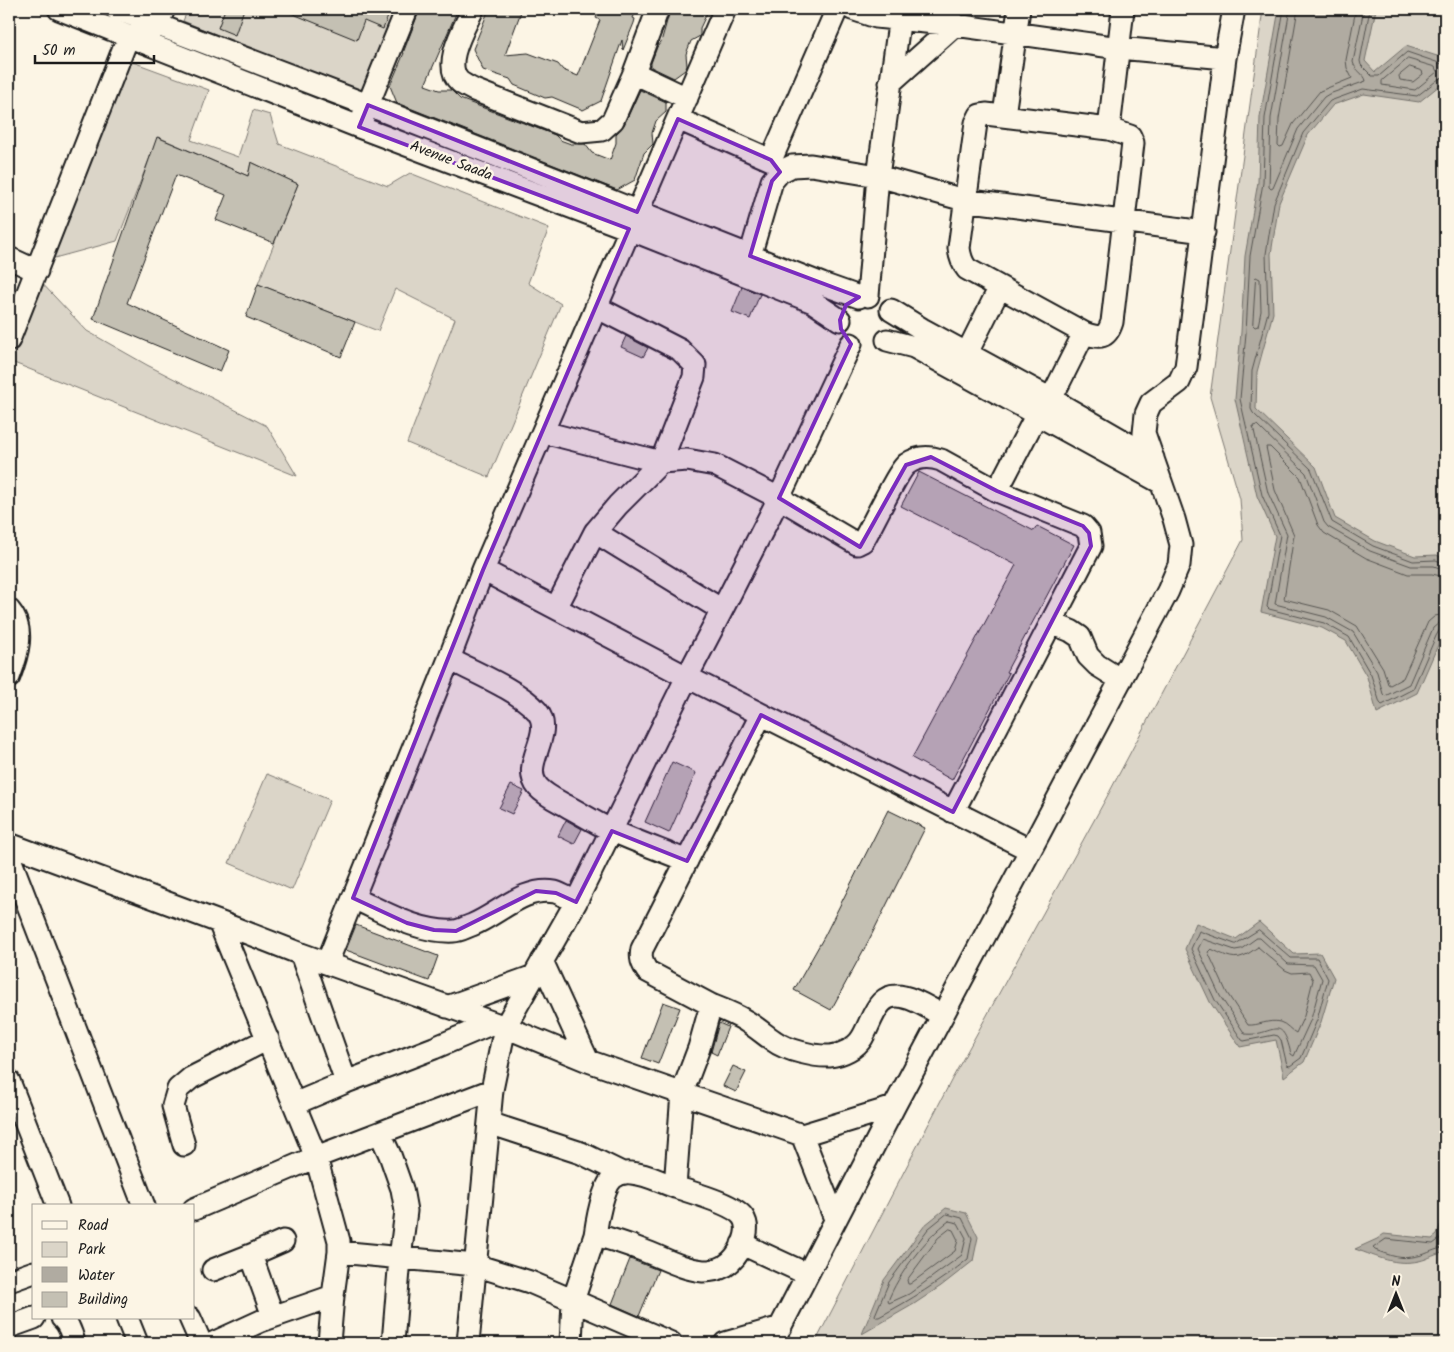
<svg xmlns="http://www.w3.org/2000/svg" width="1454" height="1352" viewBox="0 0 1454 1352" font-family="Kalam,sans-serif">
<style>
.green{fill:#dbd5c8;stroke:#7c7872}
.water{fill:#b0aba1;stroke:#75726c}
.lines{fill:none;stroke-linecap:round;stroke-linejoin:round}
.shore{stroke:#575551;stroke-width:1}
.building{fill:#c4c0b3;stroke:#1c1c1c}
.minor-casing{stroke:#1c1c1c;stroke-width:25}
.minor{stroke:#fcf5e5;stroke-width:21}
.marked{fill:#7b2cbf;fill-opacity:0.2;stroke:#7b2cbf;stroke-width:4;stroke-linejoin:round}
.labels{text-anchor:middle;dominant-baseline:central;stroke-width:5;stroke-linejoin:round;paint-order:stroke}
.street-label{font-size:15px;fill:#1c1c1c;stroke:#fcf5e5}
</style>
<rect width="100%" height="100%" fill="#fcf5e5"/>
<filter id="ink" filterUnits="userSpaceOnUse"><feTurbulence type="fractalNoise" baseFrequency=".02" numOctaves="2"/><feDisplacementMap in="SourceGraphic" scale="10" xChannelSelector="R" yChannelSelector="G"/><feConvolveMatrix kernelMatrix="1 2 1 2 8 2 1 2 1" color-interpolation-filters="sRGB"/></filter>
<g filter="url(#ink)">
<path class="green" d="M 188,9 L 397,9 L 361,94 L 183,21 Z
M 1263,9 L 1445,9 L 1445,1343 L 815,1343 L 952,1079 L 1109,793 L 1243,540 L 1240,499 L 1210,397 Z
M 122,58 L 209,90 L 191,140 L 238,157 L 253,110 L 270,115 L 279,144 L 388,186 L 410,173 L 549,228 L 528,283 L 561,304 L 489,477 L 407,443 L 455,319 L 395,289 L 378,331 L 258,284 L 298,184 L 251,162 L 248,176 L 158,137 L 117,241 L 47,260 Z
M 37,278 L 87,331 L 147,365 L 267,426 L 297,476 L 9,361 L 9,347 Z
M 267,774 L 330,800 L 292,890 L 229,863 Z"/>
<path class="water" d="M 1279,9 L 1289,10 L 1291,9 L 1376,9 L 1365,61 L 1375,72 L 1406,46 L 1440,57 L 1445,61 L 1445,81 L 1419,102 L 1364,94 L 1333,105 L 1308,135 L 1279,203 L 1271,254 L 1273,313 L 1257,372 L 1256,409 L 1316,467 L 1335,518 L 1375,541 L 1415,556 L 1437,555 L 1445,560 L 1445,629 L 1417,693 L 1377,713 L 1367,677 L 1346,641 L 1322,628 L 1261,612 L 1275,536 L 1257,496 L 1235,399 L 1241,332 L 1245,256 L 1258,182 L 1260,117 Z
M 1259,922 L 1294,954 L 1320,953 L 1334,978 L 1321,1022 L 1304,1062 L 1284,1077 L 1276,1040 L 1240,1047 L 1210,1002 L 1185,949 L 1196,923 L 1236,939 Z
M 946,1208 L 966,1213 L 978,1237 L 973,1261 L 941,1286 L 914,1304 L 862,1334 L 884,1280 L 925,1225 Z
M 1445,1211 L 1445,1253 C 1436,1253 1429,1259 1419,1261 C 1395,1266 1378,1257 1355,1249 L 1377,1239 L 1384,1234 L 1432,1239 L 1437,1235 Z"/>
<g class="lines">
<path class="shore" d="M 1284,9 L 1265,118 L 1263,183 L 1250,256 L 1246,333 L 1240,399 L 1262,495 L 1280,535 L 1267,607 L 1269,609 L 1324,623 L 1349,637 L 1371,675 L 1380,703 L 1382,705 L 1413,689 L 1436,636 L 1440,629 L 1445,628
M 1290,9 L 1271,118 L 1269,187 L 1271,189 L 1273,188 L 1298,129 L 1324,97 L 1329,94 L 1366,81 C 1365,74 1355,71 1353,62 L 1364,9
M 1298,9 L 1279,119 L 1278,145 L 1280,147 L 1283,146 L 1293,124 L 1320,91 L 1352,78 L 1347,68 L 1346,60 L 1356,9
M 1370,9 L 1360,61 L 1361,65 L 1372,76 L 1379,76 L 1407,52 L 1445,65
M 1408,59 L 1435,67 L 1437,72 L 1415,90 L 1382,85 L 1382,81 Z
M 1410,67 L 1422,71 L 1423,74 L 1413,82 L 1400,80 L 1399,76 Z
M 1445,77 L 1440,78 L 1417,96 L 1363,89 L 1330,101 L 1303,133 L 1274,203 L 1266,254 L 1268,312 L 1252,371 L 1251,409 L 1253,413 L 1311,469 L 1332,522 L 1373,546 L 1413,561 L 1436,560 L 1445,564
M 1256,277 L 1260,279 L 1261,311 L 1258,326 L 1255,327 L 1253,325 Z
M 1445,570 L 1434,566 L 1411,566 L 1370,551 L 1328,527 L 1324,522 L 1306,473 L 1257,425 L 1253,426 L 1268,493 L 1287,534 L 1275,604 L 1326,617 L 1353,632 L 1377,672 L 1383,694 L 1385,696 L 1409,684 L 1433,628 L 1439,623 L 1445,621
M 1445,577 L 1432,574 L 1408,574 L 1366,558 L 1324,533 L 1318,525 L 1300,477 L 1270,447 L 1266,447 L 1275,490 L 1294,535 L 1284,599 L 1329,610 L 1357,626 L 1383,668 L 1388,684 L 1390,685 L 1403,678 L 1428,622 L 1435,616 L 1445,614
M 1259,930 L 1291,958 L 1317,958 L 1328,979 L 1317,1020 L 1301,1058 L 1290,1066 L 1287,1065 L 1281,1040 L 1278,1036 L 1274,1035 L 1244,1041 L 1242,1040 L 1215,1000 L 1191,949 L 1199,931 L 1235,944 Z
M 1257,938 L 1260,938 L 1288,964 L 1314,965 L 1322,979 L 1311,1019 L 1294,1056 L 1291,1054 C 1281,1011 1273,1037 1245,1034 L 1220,996 L 1198,949 L 1203,939 L 1235,950 L 1241,949 Z
M 1258,947 L 1285,970 L 1292,973 L 1309,972 L 1313,980 L 1304,1016 L 1296,1033 C 1290,1030 1287,1024 1280,1022 C 1269,1019 1258,1026 1248,1025 L 1227,993 L 1208,952 L 1211,949 C 1221,953 1232,961 1243,956 C 1249,954 1253,950 1258,947 Z
M 947,1214 L 962,1218 L 972,1238 L 968,1259 C 940,1282 910,1300 879,1317 L 876,1317 L 875,1315 L 889,1282 L 928,1229 Z
M 949,1221 L 958,1223 L 966,1238 L 962,1255 L 909,1294 L 889,1303 L 888,1301 C 898,1275 926,1237 949,1221 Z
M 1445,1226 L 1441,1238 L 1433,1244 L 1386,1239 L 1373,1248 L 1375,1250 C 1392,1256 1400,1260 1418,1256 C 1428,1254 1435,1248 1445,1248
M 950,1229 L 953,1230 L 958,1240 L 955,1251 L 910,1284 L 908,1284 L 907,1280 L 938,1238 Z"/>
</g>
<path class="building" d="M 225,9 L 244,9 L 235,35 L 218,28 Z
M 281,9 L 348,9 L 366,16 L 369,9 L 391,9 L 383,29 L 364,21 L 357,40 Z
M 420,9 L 458,9 L 425,85 L 439,90 L 451,90 L 460,99 L 555,135 L 560,140 L 571,144 L 585,144 L 592,153 L 610,160 L 616,143 L 616,134 L 624,125 L 640,90 L 666,102 L 666,112 L 656,121 L 652,133 L 653,144 L 644,153 L 635,180 L 617,190 L 397,103 L 390,86 L 404,53 L 403,53 Z
M 489,9 L 522,9 L 505,55 L 528,53 L 558,64 L 563,70 L 578,76 L 600,20 L 596,18 L 600,9 L 637,9 L 633,18 L 635,19 L 634,23 L 623,50 L 622,40 L 601,101 L 583,110 L 552,97 L 545,98 L 514,85 L 510,79 L 483,70 L 473,49 Z
M 677,9 L 709,9 L 700,28 L 700,36 L 691,41 L 686,54 L 687,66 L 685,70 L 674,78 L 651,67 L 651,63 L 657,47 L 661,42 L 669,14 Z
M 157,137 L 248,176 L 251,162 L 298,184 L 274,243 L 216,220 L 226,195 L 176,175 L 127,303 L 229,350 L 220,372 L 93,319 Z
M 258,284 L 355,322 L 341,357 L 246,317 Z
M 742,287 L 760,294 L 750,319 L 732,312 Z
M 626,336 L 648,348 L 643,357 L 621,347 Z
M 919,472 L 1034,531 L 1037,526 L 1074,545 L 1006,672 L 1009,673 L 952,780 L 912,758 L 1016,565 L 901,506 Z
M 672,762 L 696,773 L 669,833 L 645,822 Z
M 511,785 L 524,791 L 512,814 L 499,808 Z
M 888,810 L 925,828 L 869,940 L 831,1010 L 794,990 L 824,937 Z
M 566,820 L 582,829 L 574,844 L 558,836 Z
M 356,925 L 438,956 L 429,981 L 346,950 Z
M 663,1002 L 680,1008 L 658,1064 L 642,1058 Z
M 719,1023 L 728,1027 L 717,1055 L 711,1052 Z
M 733,1066 L 746,1072 L 736,1092 L 723,1086 Z
M 630,1259 L 658,1270 L 639,1316 L 612,1304 Z"/>
<g class="lines">
<defs>
<path id="minor" d="M 59,9 L 359,127 L 629,229 L 813,302 L 840,320
M 116,9 L 368,105 L 822,284 L 859,297
M 473,9 C 465,27 441,65 460,82 C 464,85 470,88 474,90 L 581,132 L 602,130 L 613,120 L 634,73 L 658,9
M 852,9 L 876,17 L 955,25 L 1119,48 L 1225,58
M 634,73 L 687,98
M 890,83 L 955,25 L 946,9
M 986,114 L 1109,129 L 1130,136 L 1133,143 L 1112,322 C 1107,338 1100,339 1084,333 L 967,269 C 962,263 960,257 959,248 L 976,123 L 980,115 Z
M 1004,115 L 1019,9
M 363,117 L 407,9
M 678,119 L 771,160 L 837,9
M 1109,129 L 1123,9
M 750,256 L 772,181 L 780,172 L 792,166 L 811,165 L 878,176 L 964,200 L 1204,232
M 9,258 L 37,271
M 868,296 L 878,176 L 901,9
M 596,307 L 680,350 L 695,365 L 694,377 L 661,462 L 618,505 L 595,532 L 722,610
M 891,310 L 922,329 L 1051,399 L 1153,458
M 9,340 L 128,37 L 157,25 L 164,9
M 887,340 L 914,347 L 1160,482
M 967,353 L 1000,287
M 1051,399 L 1084,333
M 543,432 L 661,462 L 687,460 L 715,465 L 779,498 L 857,544 L 863,541 C 871,528 898,470 907,464 C 918,456 929,456 941,460 L 997,491 L 1083,526 L 1089,533 L 1091,546 L 953,812
M 997,491 L 1037,414
M 483,570 L 687,677 L 1030,850
M 556,608 L 595,532
M 9,610 C 26,629 17,656 9,677
M 1051,623 L 1071,631 L 1080,637 L 1088,656 L 1097,665 L 1121,680
M 449,659 C 474,672 520,691 537,711 C 556,734 519,764 538,787 C 545,795 558,801 567,806 C 582,814 597,824 613,831 C 637,842 663,851 687,861
M 9,844 L 219,922 L 301,954 L 505,1027 L 492,1090 L 468,1343
M 9,856 L 144,1206
M 353,898 C 385,912 418,933 454,931 C 460,931 466,927 472,925 C 499,914 524,886 555,892 C 562,894 569,899 576,902
M 219,922 L 316,1157 L 339,1241 L 339,1252 L 333,1296 L 329,1343
M 542,961 L 588,1061
M 327,963 L 449,659 L 483,570 L 725,9
M 711,1005 L 647,971 C 642,963 640,958 642,949 L 761,715
M 447,1007 L 534,976
M 9,1081 L 58,1206
M 346,1082 L 434,1048 L 493,1023
M 294,1104 L 346,1082 L 301,954
M 489,1123 L 581,1153 L 622,1173
M 380,1133 L 390,1155 L 402,1189 L 406,1211 L 400,1258 L 393,1343
M 802,1135 L 588,1061 L 505,1027 L 576,902 L 687,677 L 722,610 L 779,498 L 851,344
M 184,1145 L 173,1106 L 178,1089 L 191,1078 L 268,1039
M 675,1187 L 682,1093 L 699,1048 L 711,1005 C 724,1010 735,1014 746,1021 C 756,1027 765,1035 774,1041 C 786,1050 815,1057 830,1056 C 842,1055 856,1048 862,1038 C 873,1020 877,990 904,997 C 918,1000 930,1009 942,1015
M 194,1209 L 316,1157 L 492,1090
M 835,1219 L 802,1135 L 894,1107
M 742,1244 L 807,1274
M 339,1252 L 475,1265 L 530,1282 L 671,1343
M 251,1255 L 283,1241
M 213,1270 L 251,1255 L 273,1316
M 9,1281 L 34,1272
M 62,1318 C 69,1324 72,1334 74,1343
M 127,1318 L 137,1343
M 190,1318 L 201,1343
M 9,1327 L 34,1318
M 213,1343 L 261,1321 L 333,1296
M 571,1343 L 573,1301 L 595,1235 C 611,1239 627,1244 642,1250 C 662,1257 681,1269 703,1271 C 711,1271 718,1270 725,1266 C 738,1258 753,1232 743,1217 C 734,1204 693,1193 678,1188 C 662,1183 648,1174 631,1173 C 624,1172 618,1174 613,1178 C 603,1187 597,1221 595,1235
M 725,1343 L 781,1327
M 772,1343 L 894,1107 L 1168,591 L 1179,565 L 1181,545 L 1174,519 L 1144,433 L 1146,414 L 1151,403 L 1179,382 L 1186,367 L 1225,58 L 1234,9"/>
</defs>
<use href="#minor" class="minor-casing"/>
<use href="#minor" class="minor"/>
</g>
</g>
<path class="marked" d="M 368,105 L 637,212 L 678,119 L 771,160 L 780,172 L 772,181 L 750,256 L 859,297 L 846,305 L 840,320 L 841,329 L 851,344 L 779,498 L 860,547 L 906,465 L 931,457 L 997,491 L 1083,526 L 1089,533 L 1091,546 L 953,812 L 761,715 L 687,861 L 612,831 L 576,902 L 556,893 L 536,891 L 456,931 L 434,930 L 407,923 L 353,898 L 483,570 L 629,229 L 359,127 Z"/>
<g class="labels">
<g class="street-label">
<text transform="translate(451 161) rotate(21)">Avenue Saada</text>
</g>
</g>
<rect width="1454" height="1352" fill="none" stroke="#fcf5e5" stroke-width="30"/>
<rect x="15" y="15" width="1424" height="1322" fill="none" stroke="#1c1c1c" stroke-width="2" filter="url(#ink)"/>
<rect x="32" y="1204" width="162" height="115" fill="#fcf5e5" stroke="#a29e95"/>
<rect x="42" y="1221" width="25" height="8" fill="#fcf5e5" stroke="#a29e95"/>
<text x="78" y="1230" font-size="15" fill="#1c1c1c">Road</text>
<rect x="42" y="1242" width="25" height="15" fill="#dbd5c8" stroke="#a29e95"/>
<text x="78" y="1254" font-size="15" fill="#1c1c1c">Park</text>
<rect x="42" y="1267" width="25" height="15" fill="#b0aba1" stroke="#a29e95"/>
<text x="78" y="1280" font-size="15" fill="#1c1c1c">Water</text>
<rect x="42" y="1292" width="25" height="15" fill="#c4c0b3" stroke="#a29e95"/>
<text x="78" y="1304" font-size="15" fill="#1c1c1c">Building</text>
<g transform="translate(1396 1294)" stroke="#fcf5e5" stroke-width="4" paint-order="stroke">
<path d="M0-4L9 19L0 12L-9 19Z" fill="#1c1c1c"/>
<text y="-8" font-size="14" font-weight="bold" text-anchor="middle" fill="#1c1c1c">N</text>
</g>
<path d="M35 55v8h119v-8" fill="none" stroke="#1c1c1c" stroke-width="2.5"/>
<text x="42" y="55" font-size="15" fill="#1c1c1c" stroke="#fcf5e5" stroke-width="4" paint-order="stroke">50 m</text>
</svg>
